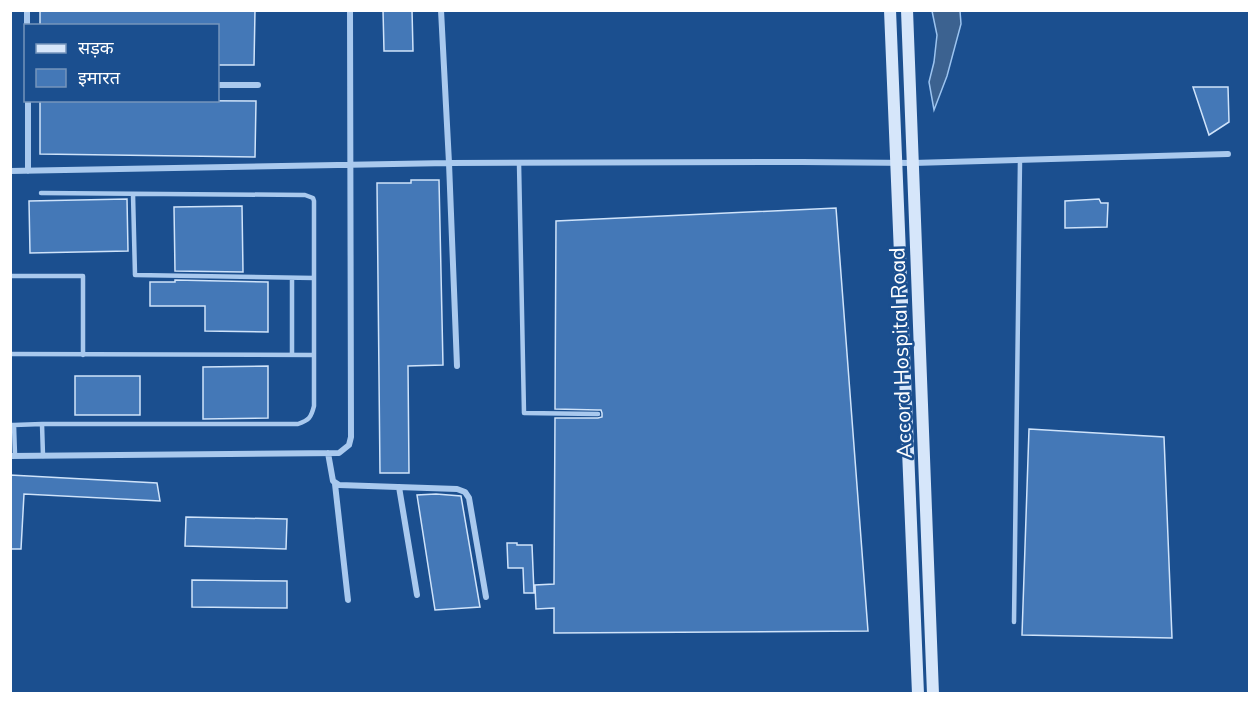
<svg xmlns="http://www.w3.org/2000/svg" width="1260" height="704" viewBox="0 0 1260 704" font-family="Mulish,'Noto Sans Devanagari',sans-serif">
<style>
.water{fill:#3c6290;stroke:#9cc4f0;stroke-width:1.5}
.building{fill:#4478b7;stroke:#cfe3fa;stroke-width:1.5}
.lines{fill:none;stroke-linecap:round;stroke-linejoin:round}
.lane{stroke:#a9c9ee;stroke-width:4.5}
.street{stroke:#a9c9ee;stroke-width:6}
.secondary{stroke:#d6e6fa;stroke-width:12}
.labels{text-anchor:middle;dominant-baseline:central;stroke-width:5;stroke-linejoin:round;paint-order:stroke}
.street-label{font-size:21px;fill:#fff;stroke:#1b4f8f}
</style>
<rect width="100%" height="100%" fill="#1b4f8f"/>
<path class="water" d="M 932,11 L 960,11 L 961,24 L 947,76 L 934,110 L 929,82 L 934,62 L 937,35 Z"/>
<path class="building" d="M 40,10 L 255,10 L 254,65 L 218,65 L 218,26 L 40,26 Z
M 383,10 L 412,10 L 413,51 L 384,51 Z
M 1193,87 L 1228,87 L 1229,122 L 1209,135 Z
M 40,100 L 256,101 L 255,157 L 40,154 Z
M 411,180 L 439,180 L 443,365 L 408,366 L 409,473 L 380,473 L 377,183 L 411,183 Z
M 127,199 L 128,251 L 30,253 L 29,201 Z
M 1099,199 L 1101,203 L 1108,203 L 1107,227 L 1065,228 L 1065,201 Z
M 242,206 L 243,272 L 175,271 L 174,207 Z
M 836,208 L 868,631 L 554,633 L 554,608 L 536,609 L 535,585 L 554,584 L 555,418 L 598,418 L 602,417 L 602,413 L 601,410 L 598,410 L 555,409 L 556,221 Z
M 175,280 L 268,282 L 268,332 L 205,331 L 205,306 L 150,306 L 150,282 L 175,282 Z
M 268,366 L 268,418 L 203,419 L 203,367 Z
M 75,376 L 140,376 L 140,415 L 75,415 Z
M 1029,429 L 1164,437 L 1172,638 L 1022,635 Z
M 10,475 L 157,483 L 160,501 L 24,494 L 21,549 L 10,549 Z
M 436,494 L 461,496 L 480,607 L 435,610 L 417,495 Z
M 186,517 L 287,519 L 286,549 L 185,546 Z
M 507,543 L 517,543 L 517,545 L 532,545 L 534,593 L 524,593 L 523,568 L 508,568 Z
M 192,580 L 287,581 L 287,608 L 192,607 Z"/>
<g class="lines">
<path class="lane" d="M 519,163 L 524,413 L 598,414
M 41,193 L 305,195 L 313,198 L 314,201 L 314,406 C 311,418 309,420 298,424 L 42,424 L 43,456
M 133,194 L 135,275 L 314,278
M 10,276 L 83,276 L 83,355
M 292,278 L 292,355
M 10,354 L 314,355
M 10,425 L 14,425 L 15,455
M 14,425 L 42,424
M 1014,622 L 1020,160"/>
<path class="street" d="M 27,10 L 27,26
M 441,10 L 449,163 L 457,366
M 218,85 L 258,85
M 28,100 L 28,171
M 10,171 L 449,163 L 802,162 L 913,163 L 1228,154
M 328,453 L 333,481 L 339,485 L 457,489 L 465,492 L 469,498 L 486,597
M 10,456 L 339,453 L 349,445 L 351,437 L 350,10
M 335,484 L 348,600
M 399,487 L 417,595"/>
<path class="secondary" d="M 890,10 L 918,694
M 907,10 L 933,694"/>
</g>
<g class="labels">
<g class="street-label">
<text transform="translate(900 353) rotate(-92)">Accord Hospital Road</text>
</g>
</g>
<rect width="1260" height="704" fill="none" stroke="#ffffff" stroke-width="24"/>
<rect x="24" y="24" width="195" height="78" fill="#1b4f8f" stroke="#7695bc" stroke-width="1.5"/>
<rect x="36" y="44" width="30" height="9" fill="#d6e6fa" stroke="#7695bc" stroke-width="1.5"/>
<text x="78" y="54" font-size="18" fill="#ffffff">सड़क</text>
<rect x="36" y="69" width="30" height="18" fill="#4478b7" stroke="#7695bc" stroke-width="1.5"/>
<text x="78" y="84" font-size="18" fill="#ffffff">इमारत</text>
</svg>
